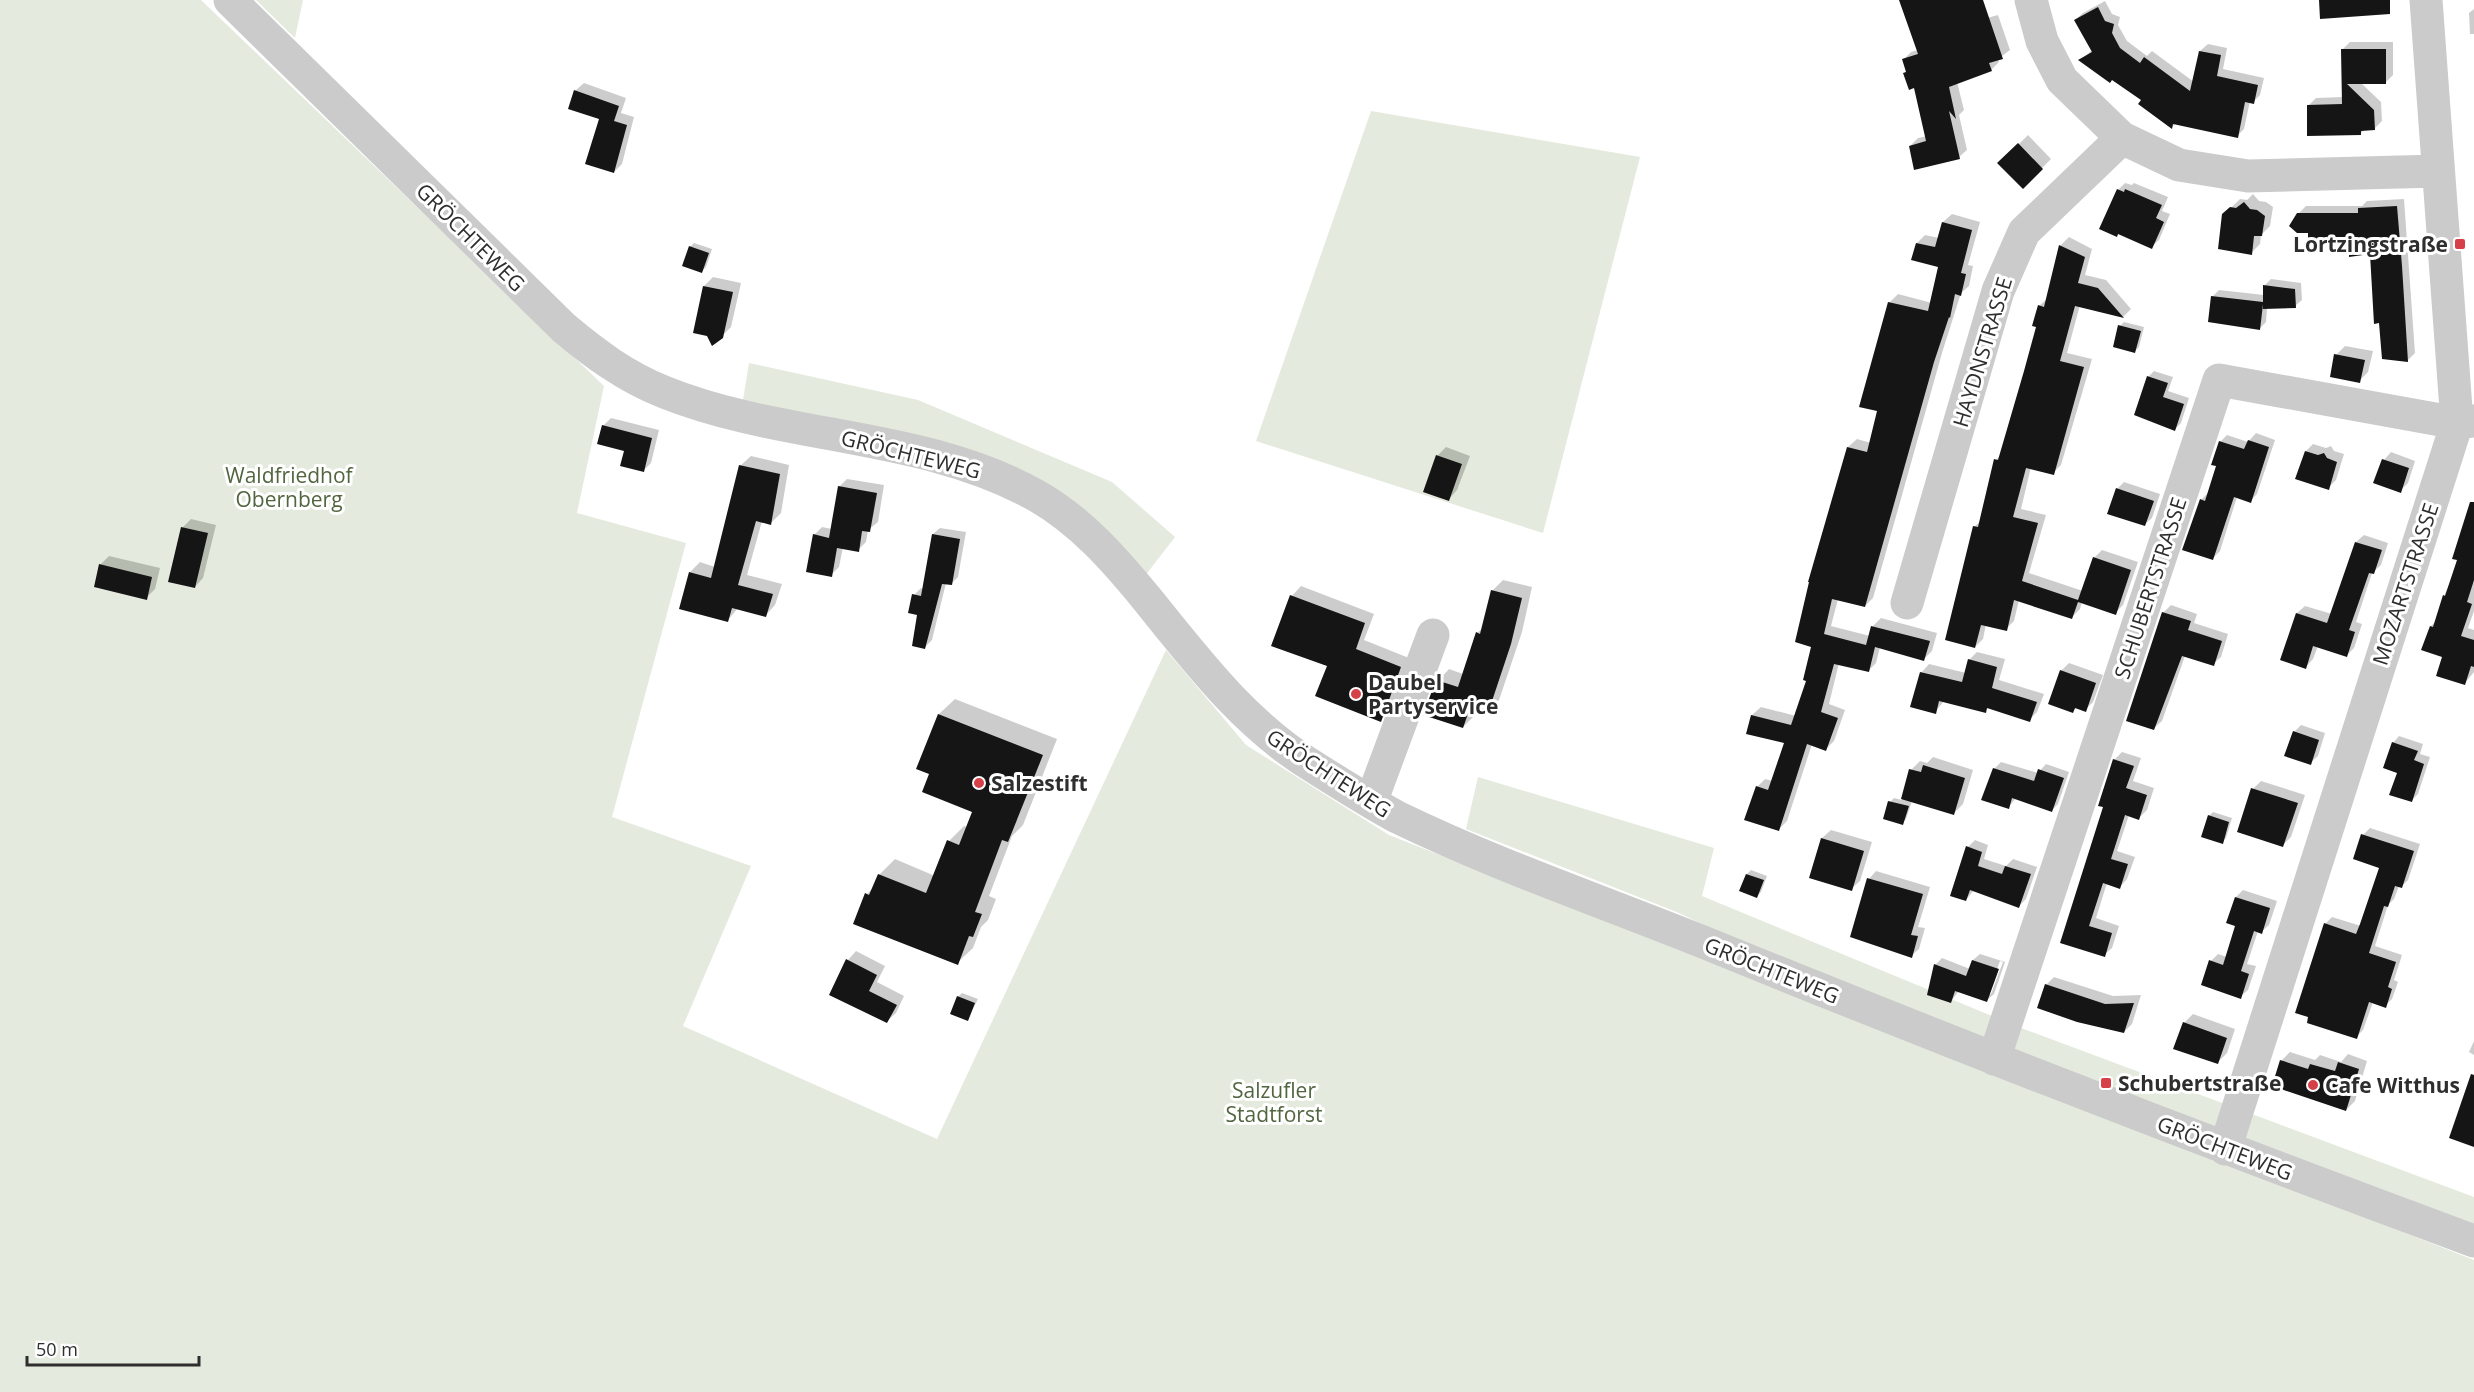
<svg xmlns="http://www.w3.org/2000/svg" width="2474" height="1392" viewBox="0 0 2474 1392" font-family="'Open Sans',sans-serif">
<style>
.green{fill:#e4eadd}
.shadow{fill:#0003;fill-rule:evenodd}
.building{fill:#151515}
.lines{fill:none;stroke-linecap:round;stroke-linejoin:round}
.minor{stroke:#cbcbcb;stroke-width:33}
.poi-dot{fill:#d54049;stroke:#fff;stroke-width:2}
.labels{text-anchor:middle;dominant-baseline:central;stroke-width:6;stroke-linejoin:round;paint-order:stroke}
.street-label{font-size:21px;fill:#2e2e2e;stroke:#fff}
.poi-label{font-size:21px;font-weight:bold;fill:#2e2e2e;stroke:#fff;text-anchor:start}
.park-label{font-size:21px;fill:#51653f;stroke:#fff}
</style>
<rect width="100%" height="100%" fill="#fff"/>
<path class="green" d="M 0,0 L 201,0 L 604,386 L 577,513 L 686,543 L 612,817 L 751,866 L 683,1026 L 937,1139 L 1166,650 L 1246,745 L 1389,835 L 2474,1260 L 2474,1392 L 0,1392 Z
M 256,0 L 303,0 L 295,38 Z
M 1371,111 L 1640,157 L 1543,533 L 1256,441 Z
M 749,363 L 918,400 L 1112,482 L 1175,537 L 1141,581 L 1084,514 L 742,406 Z
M 1478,777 L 1714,848 L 1702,896 L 2021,1028 L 2474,1197 L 2474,1224 L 1786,965 L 1679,913 L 1466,829 Z"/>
<path class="shadow" d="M 1899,0 L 1981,0 L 1987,18 L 1998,15 L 2010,50 L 1998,59 L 1999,62 L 1991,70 L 1957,82 L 1964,110 L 1959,115 L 1967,150 L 1959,157 L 1910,146 L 1918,138 L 1927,136 L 1915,86 L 1903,60 L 1911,52 L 1918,50 Z
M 2105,1 L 2112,14 L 2120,17 L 2118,25 L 2127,41 L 2147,56 L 2152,51 L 2194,82 L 2200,51 L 2208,44 L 2227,48 L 2223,69 L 2264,78 L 2260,95 L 2253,102 L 2250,101 L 2244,129 L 2237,136 L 2176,123 L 2172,127 L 2143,99 L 2081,60 L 2092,50 L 2075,20 L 2083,13 Z
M 2474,9 L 2474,34 L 2470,34 L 2469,13 Z
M 2350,42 L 2393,42 L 2393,75 L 2385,83 L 2361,83 L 2381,102 L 2382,121 L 2374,129 L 2365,129 L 2361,133 L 2308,106 L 2316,98 L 2343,97 L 2342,50 Z
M 584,83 L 626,98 L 621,113 L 634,117 L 622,164 L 614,172 L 601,118 L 570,108 L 576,90 Z
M 2028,135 L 2051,159 L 2023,187 L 2000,163 Z
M 2125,183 L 2132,185 L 2134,183 L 2168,197 L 2162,211 L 2170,214 L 2159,240 L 2151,247 L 2118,190 Z
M 2253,194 L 2259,201 L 2266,202 L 2273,207 L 2270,226 L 2261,235 L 2260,244 L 2251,253 L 2224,215 L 2240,199 L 2247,200 Z
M 2404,199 L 2415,353 L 2407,361 L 2371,253 L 2351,241 L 2310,232 L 2298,214 L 2306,206 L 2362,206 L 2367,201 Z
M 1952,214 L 1980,222 L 1968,265 L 1973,266 L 1969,286 L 1961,293 L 1942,353 L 1873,598 L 1865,606 L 1838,599 L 1831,626 L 1870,636 L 1873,626 L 1881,618 L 1937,633 L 1932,651 L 1924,659 L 1880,647 L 1876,663 L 1868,671 L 1839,663 L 1829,704 L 1845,710 L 1834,741 L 1826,749 L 1812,744 L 1787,821 L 1778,830 L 1757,787 L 1765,779 L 1773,781 L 1786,742 L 1748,733 L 1752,715 L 1761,707 L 1796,716 L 1808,680 L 1848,447 L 1857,439 L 1871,443 L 1879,410 L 1889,303 L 1898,294 L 1932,303 L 1940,266 L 1917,243 L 1925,235 L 1939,238 L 1943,222 Z
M 2069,237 L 2092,249 L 2085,275 L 2106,280 L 2131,309 L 2123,317 L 2080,305 L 2067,353 L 2092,359 L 2061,465 L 2053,473 L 2031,467 L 2021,509 L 2046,515 L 2029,573 L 2083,591 L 2094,558 L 2102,550 L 2138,562 L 2123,605 L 2115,613 L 2082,602 L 2080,609 L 2072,617 L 2019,600 L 2014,621 L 2006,629 L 1986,624 L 1983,639 L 1975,647 L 1974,527 L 1982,520 L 1996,460 L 2001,455 L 2038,326 L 2039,306 L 2048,298 L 2061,245 Z
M 694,243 L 712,249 L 706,267 L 702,271 L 690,247 Z
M 713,277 L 741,283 L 731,327 L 722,336 L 704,286 Z
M 2271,279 L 2301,283 L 2302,300 L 2295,306 L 2267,308 L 2266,322 L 2259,329 L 2212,297 L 2219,290 L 2264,295 L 2265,285 Z
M 2124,322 L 2144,327 L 2139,347 L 2135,351 L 2120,326 Z
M 2345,346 L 2373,351 L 2368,372 L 2359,381 L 2336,355 Z
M 2154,371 L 2173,377 L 2168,391 L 2189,398 L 2181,423 L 2175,429 L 2148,377 Z
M 611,418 L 659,430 L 651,463 L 643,471 L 603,426 Z
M 2256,433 L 2275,440 L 2257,494 L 2250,501 L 2237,497 L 2220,551 L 2213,558 L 2201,500 L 2209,492 L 2218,466 L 2220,442 L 2227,435 L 2248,442 Z
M 2313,444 L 2326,448 L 2331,446 L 2334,451 L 2344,454 L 2336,480 L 2328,488 L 2306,451 Z
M 1446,447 L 1470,456 L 1457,490 L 1449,499 L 1437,456 Z
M 2391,452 L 2415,461 L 2408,483 L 2400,491 L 2384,460 Z
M 751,456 L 789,465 L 781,513 L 771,523 L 762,521 L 747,575 L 782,584 L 775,605 L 765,616 L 738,608 L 728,620 L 690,572 L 700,562 L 715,567 L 740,466 Z
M 847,479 L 884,485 L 878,522 L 868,530 L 866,542 L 858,550 L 843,547 L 839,567 L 831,575 L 814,535 L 822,527 L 832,529 L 839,487 Z
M 2124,482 L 2160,494 L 2152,518 L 2145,524 L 2117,489 Z
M 191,519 L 216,525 L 203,578 L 195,587 L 183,527 Z
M 940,528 L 966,532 L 958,577 L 951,584 L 946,583 L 932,640 L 925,647 L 914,595 L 921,588 L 923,589 L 933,534 Z
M 2474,528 L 2474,611 L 2468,628 L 2474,630 L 2474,672 L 2465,683 L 2444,656 L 2431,626 L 2436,621 L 2444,596 Z
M 2364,535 L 2388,543 L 2381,565 L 2372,573 L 2356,622 L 2362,624 L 2354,648 L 2346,656 L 2318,646 L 2313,659 L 2306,667 L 2297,613 L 2305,606 L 2332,614 L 2356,542 Z
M 109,556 L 160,568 L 155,589 L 146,598 L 100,565 Z
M 1503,580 L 1532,587 L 1522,632 L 1499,700 L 1488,712 L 1477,708 L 1474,716 L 1463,727 L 1438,681 L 1449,669 L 1463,674 L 1477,633 L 1483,628 L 1492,591 Z
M 1301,586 L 1374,614 L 1364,640 L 1409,658 L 1390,711 L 1380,720 L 1329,665 L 1292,596 Z
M 2171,605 L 2197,614 L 2194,623 L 2228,634 L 2221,657 L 2213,664 L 2185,656 L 2162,721 L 2154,728 L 2163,613 Z
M 1977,652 L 2005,659 L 1999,680 L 2044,694 L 2037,712 L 2029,720 L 1989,707 L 1985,711 L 1944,701 L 1935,712 L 1921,673 L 1929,664 L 1966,673 L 1969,660 Z
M 2069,663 L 2103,675 L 2093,702 L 2085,710 L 2077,707 L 2073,711 L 2061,671 Z
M 955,699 L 1057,739 L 1023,825 L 1012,836 L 989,896 L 996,899 L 988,920 L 981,927 L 973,948 L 957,963 L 867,894 L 875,886 L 879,875 L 895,859 L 935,876 L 949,841 L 964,826 L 967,827 L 973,811 L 931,774 L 918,768 L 939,714 Z
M 2301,725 L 2325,733 L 2318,756 L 2310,763 L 2294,732 Z
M 2399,736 L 2423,744 L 2420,754 L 2430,757 L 2418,794 L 2412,800 L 2399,772 L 2393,743 Z
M 2122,752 L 2141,758 L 2133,781 L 2154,788 L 2147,810 L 2139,818 L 2129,815 L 2117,851 L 2135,857 L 2127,879 L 2120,887 L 2107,883 L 2096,918 L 2119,926 L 2112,948 L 2104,955 L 2062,942 L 2105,806 L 2114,760 Z
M 1933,757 L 1973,770 L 1963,804 L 1954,813 L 1912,801 L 1906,819 L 1902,823 L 1890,802 L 1894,798 L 1902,800 L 1911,770 L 1920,761 L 1927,763 Z
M 2001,762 L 2038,773 L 2046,764 L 2069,772 L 2058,804 L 2051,811 L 2016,798 L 2008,808 L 1994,769 Z
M 2261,781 L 2305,795 L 2291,837 L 2283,845 L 2253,789 Z
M 2213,812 L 2232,818 L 2226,838 L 2222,842 L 2209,816 Z
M 2370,828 L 2420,844 L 2408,880 L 2401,887 L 2399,886 L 2394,899 L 2388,905 L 2375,946 L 2402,955 L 2394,980 L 2398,982 L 2392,999 L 2385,1006 L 2373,1002 L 2363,1030 L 2356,1037 L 2325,924 L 2332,917 L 2361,926 L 2381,867 L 2363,835 Z
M 1831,830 L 1872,842 L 1860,881 L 1851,889 L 1811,877 L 1822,838 Z
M 1975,840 L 1988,845 L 1984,859 L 2006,866 L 2013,859 L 2037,867 L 2026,899 L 2019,906 L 1974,890 L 1966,900 L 1968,847 Z
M 1751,870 L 1767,876 L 1761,892 L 1757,896 L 1747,874 Z
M 1876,871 L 1930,887 L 1918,927 L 1925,928 L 1919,949 L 1911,956 L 1869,879 Z
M 2243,890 L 2277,901 L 2269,925 L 2261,932 L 2258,931 L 2247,964 L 2256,966 L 2248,990 L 2240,997 L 2211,961 L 2218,954 L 2227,957 L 2237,925 L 2236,897 Z
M 856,951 L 885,966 L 877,982 L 904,996 L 896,1013 L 887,1021 L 848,960 Z
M 1980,954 L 2005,962 L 1994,994 L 1987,1000 L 1959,991 L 1951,1001 L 1935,965 L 1942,958 L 1970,969 L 1973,960 ZM 2000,961 L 2003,962 L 1991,994 L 1988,994 Z
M 2054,977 L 2113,996 L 2141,995 L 2132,1024 L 2124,1032 L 2046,985 Z
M 962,993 L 978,999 L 968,1019 L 958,997 Z
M 2193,1014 L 2235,1029 L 2227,1053 L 2218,1062 L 2184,1023 Z
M 2474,1041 L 2474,1055 L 2469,1052 Z
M 2290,1052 L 2315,1060 L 2320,1055 L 2341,1062 L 2348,1054 L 2367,1061 L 2355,1101 L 2346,1110 L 2281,1061 Z"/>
<path class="building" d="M 1899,0 L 1983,0 L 2003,59 L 1989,63 L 1992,71 L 1949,87 L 1956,119 L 1949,111 L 1960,159 L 1914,170 L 1909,146 L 1926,141 L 1914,88 L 1909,90 L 1903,73 L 1906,72 L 1902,59 L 1918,54 Z
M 2319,0 L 2390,0 L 2390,14 L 2320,19 Z
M 2098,7 L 2105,21 L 2114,24 L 2112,33 L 2120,48 L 2140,63 L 2144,57 L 2190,91 L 2199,51 L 2221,55 L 2217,76 L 2258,85 L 2254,104 L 2245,102 L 2238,138 L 2173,124 L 2172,129 L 2138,104 L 2141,100 L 2112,80 L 2110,83 L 2078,60 L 2092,52 L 2074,20 Z
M 2341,49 L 2386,49 L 2386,84 L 2347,84 L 2374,110 L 2375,130 L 2361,131 L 2361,135 L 2307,136 L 2307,105 L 2342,104 Z
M 574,90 L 619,106 L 614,121 L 627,125 L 614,173 L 585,164 L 599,119 L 568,109 Z
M 2018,143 L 2043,169 L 2023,189 L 1997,163 Z
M 2117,189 L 2124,192 L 2125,189 L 2162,205 L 2156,218 L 2164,222 L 2152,249 L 2118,234 L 2117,237 L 2099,229 Z
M 2244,202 L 2250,209 L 2257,210 L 2265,216 L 2262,236 L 2254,236 L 2252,255 L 2218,249 L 2222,214 L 2230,207 L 2236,208 Z
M 2397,206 L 2402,266 L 2408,362 L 2382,359 L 2379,323 L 2374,324 L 2370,254 L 2349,257 L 2349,243 L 2308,243 L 2308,233 L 2297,233 L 2289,226 L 2297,213 L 2358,213 L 2358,208 Z
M 1942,222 L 1972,230 L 1961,273 L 1966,274 L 1961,296 L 1955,294 L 1950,318 L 1949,317 L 1934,362 L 1865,607 L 1832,599 L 1824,634 L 1866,645 L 1871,626 L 1930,641 L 1924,661 L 1875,647 L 1869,672 L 1834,664 L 1821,712 L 1838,718 L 1826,751 L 1807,744 L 1779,831 L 1744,820 L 1756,786 L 1768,790 L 1784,743 L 1746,734 L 1751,715 L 1791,725 L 1806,681 L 1803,680 L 1811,647 L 1795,642 L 1809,582 L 1808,582 L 1847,447 L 1867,452 L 1877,411 L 1859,407 L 1888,302 L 1928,311 L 1938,267 L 1911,260 L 1916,243 L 1935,247 Z
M 2059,245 L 2085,257 L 2078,283 L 2098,288 L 2124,318 L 2075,306 L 2060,361 L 2084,367 L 2054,475 L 2026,468 L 2013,517 L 2038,523 L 2022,581 L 2078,600 L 2093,557 L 2131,570 L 2116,615 L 2078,602 L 2072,619 L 2014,600 L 2007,631 L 1981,625 L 1975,648 L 1945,640 L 1973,526 L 1978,527 L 1994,459 L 1998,460 L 2024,371 L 2036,327 L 2032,326 L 2038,305 L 2044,307 Z
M 689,246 L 709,253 L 702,273 L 682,266 Z
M 2263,285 L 2295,289 L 2296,308 L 2263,309 L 2263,304 L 2260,330 L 2208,322 L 2211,296 L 2263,302 Z
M 703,286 L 733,292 L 723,338 L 712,346 L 707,336 L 693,333 Z
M 2118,325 L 2141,331 L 2135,353 L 2113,347 Z
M 2334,354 L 2365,360 L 2360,383 L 2330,377 Z
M 2147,376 L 2168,383 L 2163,397 L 2184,404 L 2175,431 L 2134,415 Z
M 602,425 L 652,438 L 644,472 L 620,466 L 624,451 L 597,444 Z
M 2248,440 L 2269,447 L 2251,503 L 2234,497 L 2213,560 L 2182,550 L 2200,499 L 2205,501 L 2216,466 L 2211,465 L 2219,441 L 2244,449 Z
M 2305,451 L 2318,455 L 2324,453 L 2327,458 L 2337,462 L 2329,490 L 2295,479 Z
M 1436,455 L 1462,464 L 1449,501 L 1423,492 Z
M 2382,459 L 2409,468 L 2401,493 L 2373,483 Z
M 739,465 L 780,474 L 771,525 L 756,521 L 738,585 L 773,594 L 766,617 L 732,608 L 728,622 L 679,609 L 689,572 L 711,578 Z
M 838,486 L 877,493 L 870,532 L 862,531 L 859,552 L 837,548 L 832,577 L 806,572 L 813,534 L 829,538 Z
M 2116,488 L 2154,501 L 2145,526 L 2107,514 Z
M 2470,502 L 2474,502 L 2474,580 L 2467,602 L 2472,604 L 2461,636 L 2474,640 L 2474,667 L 2471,666 L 2465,685 L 2436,676 L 2442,657 L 2421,650 L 2430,626 L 2433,627 L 2443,595 L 2445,596 L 2457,560 L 2452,559 Z
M 181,527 L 208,533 L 195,588 L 168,582 Z
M 932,534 L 960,539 L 952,585 L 942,584 L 925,649 L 912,646 L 917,615 L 908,613 L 912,594 L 921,596 Z
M 2355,542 L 2382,550 L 2374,574 L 2369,573 L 2349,630 L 2355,632 L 2347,657 L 2313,646 L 2306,669 L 2280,660 L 2296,613 L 2327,623 Z
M 99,564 L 152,577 L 147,600 L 94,587 Z
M 1491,590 L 1522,598 L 1511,644 L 1488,713 L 1470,708 L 1463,728 L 1423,715 L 1436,680 L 1458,687 L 1476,632 L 1480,634 Z
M 1290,595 L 1365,623 L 1356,649 L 1401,667 L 1381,722 L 1315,696 L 1327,666 L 1271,646 Z
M 2162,612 L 2191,621 L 2188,630 L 2222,641 L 2214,666 L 2182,656 L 2154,730 L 2126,721 Z
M 1968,659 L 1997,667 L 1992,688 L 2037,702 L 2030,722 L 1987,708 L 1986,713 L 1939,701 L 1936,714 L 1910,707 L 1920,672 L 1962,682 Z
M 2060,670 L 2096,683 L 2086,712 L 2075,708 L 2073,713 L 2048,704 Z
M 938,714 L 1043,755 L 1008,842 L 1002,840 L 975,912 L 982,914 L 973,937 L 969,936 L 958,965 L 853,924 L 865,893 L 869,895 L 878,874 L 926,893 L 947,840 L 959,845 L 972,812 L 922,792 L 929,774 L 916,769 Z
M 2293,731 L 2319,740 L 2311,765 L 2284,756 Z
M 2392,742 L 2418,751 L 2414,760 L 2424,764 L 2412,802 L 2389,795 L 2397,773 L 2383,768 Z
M 2113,759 L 2134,766 L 2126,788 L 2147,795 L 2139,820 L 2125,815 L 2111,859 L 2128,864 L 2120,889 L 2103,883 L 2089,926 L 2112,933 L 2105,957 L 2060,943 L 2103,807 L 2098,806 Z
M 1923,765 L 1965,778 L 1954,815 L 1901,799 L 1909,769 L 1921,772 Z
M 1993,768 L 2034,781 L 2038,769 L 2064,778 L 2052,812 L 2012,798 L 2009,809 L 1981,800 Z
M 2251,788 L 2298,803 L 2283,847 L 2237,832 Z
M 1888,801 L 1909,806 L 1903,825 L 1883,819 Z
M 2208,815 L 2229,822 L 2223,844 L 2201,837 Z
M 2361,834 L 2414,851 L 2402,888 L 2395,886 L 2388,907 L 2384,906 L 2369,953 L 2396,962 L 2388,987 L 2392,989 L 2386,1008 L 2369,1002 L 2357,1039 L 2307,1023 L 2308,1017 L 2295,1013 L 2324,923 L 2356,934 L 2360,924 L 2379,868 L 2353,859 Z
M 1821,838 L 1864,851 L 1852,891 L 1809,878 Z
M 1966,846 L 1982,852 L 1978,866 L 2002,874 L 2005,866 L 2031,874 L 2019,908 L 1970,890 L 1966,901 L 1950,896 Z
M 1746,874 L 1764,880 L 1757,898 L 1739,891 Z
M 1867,878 L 1923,894 L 1911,935 L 1918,936 L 1912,958 L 1850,937 Z
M 2235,897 L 2270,908 L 2262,934 L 2254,931 L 2241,971 L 2249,974 L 2241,999 L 2201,985 L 2209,960 L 2223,965 L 2235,926 L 2226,923 Z
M 846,959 L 877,975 L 869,991 L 897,1005 L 887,1023 L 829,995 Z
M 1972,960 L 1999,969 L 1987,1002 L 1955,991 L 1951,1003 L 1927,995 L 1934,964 L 1966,976 Z
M 2045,984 L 2105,1004 L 2134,1003 L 2124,1033 L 2077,1022 L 2037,1008 Z
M 957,996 L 975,1003 L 968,1021 L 950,1014 Z
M 2183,1022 L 2227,1038 L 2218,1064 L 2173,1049 Z
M 2280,1060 L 2308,1069 L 2310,1064 L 2335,1071 L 2338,1062 L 2359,1069 L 2346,1111 L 2272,1086 Z
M 2471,1074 L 2474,1075 L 2474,1147 L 2449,1138 Z"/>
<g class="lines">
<path class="minor" d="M 230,0 L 564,328 C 595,354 626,377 664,392 C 783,440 924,432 1037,496 C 1082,522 1115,560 1147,599 C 1197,661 1245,725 1314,767 C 1341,784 1369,802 1397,817 C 1498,866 1604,902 1708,944 C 1961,1047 2217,1146 2474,1241
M 2031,0 L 2042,41 L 2062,80 L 2122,138 L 2179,165 L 2248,176 L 2438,171
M 1907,603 L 1998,291 L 2024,232 L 2122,138
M 1371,802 L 1433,635
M 1994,1059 L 2219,380 L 2457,423 L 2474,421
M 2225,1149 L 2457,423 L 2426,0"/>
</g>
<g class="poi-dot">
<rect x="2454" y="238" width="12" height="12" rx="3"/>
<circle cx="1356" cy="694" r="6"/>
<circle cx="979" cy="783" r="6"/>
<rect x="2100" y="1077" width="12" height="12" rx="3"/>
<circle cx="2313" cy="1085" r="6"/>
</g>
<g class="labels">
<g class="street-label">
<text transform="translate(471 237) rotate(45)">GRÖCHTEWEG</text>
<text transform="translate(1982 352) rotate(-73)">HAYDNSTRASSE</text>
<text transform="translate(911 454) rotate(14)">GRÖCHTEWEG</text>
<text transform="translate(2405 584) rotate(-72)">MOZARTSTRASSE</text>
<text transform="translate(2150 588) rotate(-72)">SCHUBERTSTRASSE</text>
<text transform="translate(1329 773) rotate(33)">GRÖCHTEWEG</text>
<text transform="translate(1772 970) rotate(22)">GRÖCHTEWEG</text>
<text transform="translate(2225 1148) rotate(21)">GRÖCHTEWEG</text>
</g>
<g class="poi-label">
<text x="2448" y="244" text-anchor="end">Lortzingstraße</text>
<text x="1368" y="682">Daubel<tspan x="1368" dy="24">Partyservice</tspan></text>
<text x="991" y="783">Salzestift</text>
<text x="2118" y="1083">Schubertstraße</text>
<text x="2325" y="1085">Cafe Witthus</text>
</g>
<g class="park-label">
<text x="289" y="475">Waldfriedhof<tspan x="289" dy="24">Obernberg</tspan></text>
<text x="1274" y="1090">Salzufler<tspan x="1274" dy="24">Stadtforst</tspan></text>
</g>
</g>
<path d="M27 1356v9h172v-9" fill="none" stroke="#2e2e2e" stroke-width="3"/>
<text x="36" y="1356" font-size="18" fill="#2e2e2e" stroke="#ffffff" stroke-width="4.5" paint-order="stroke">50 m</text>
</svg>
